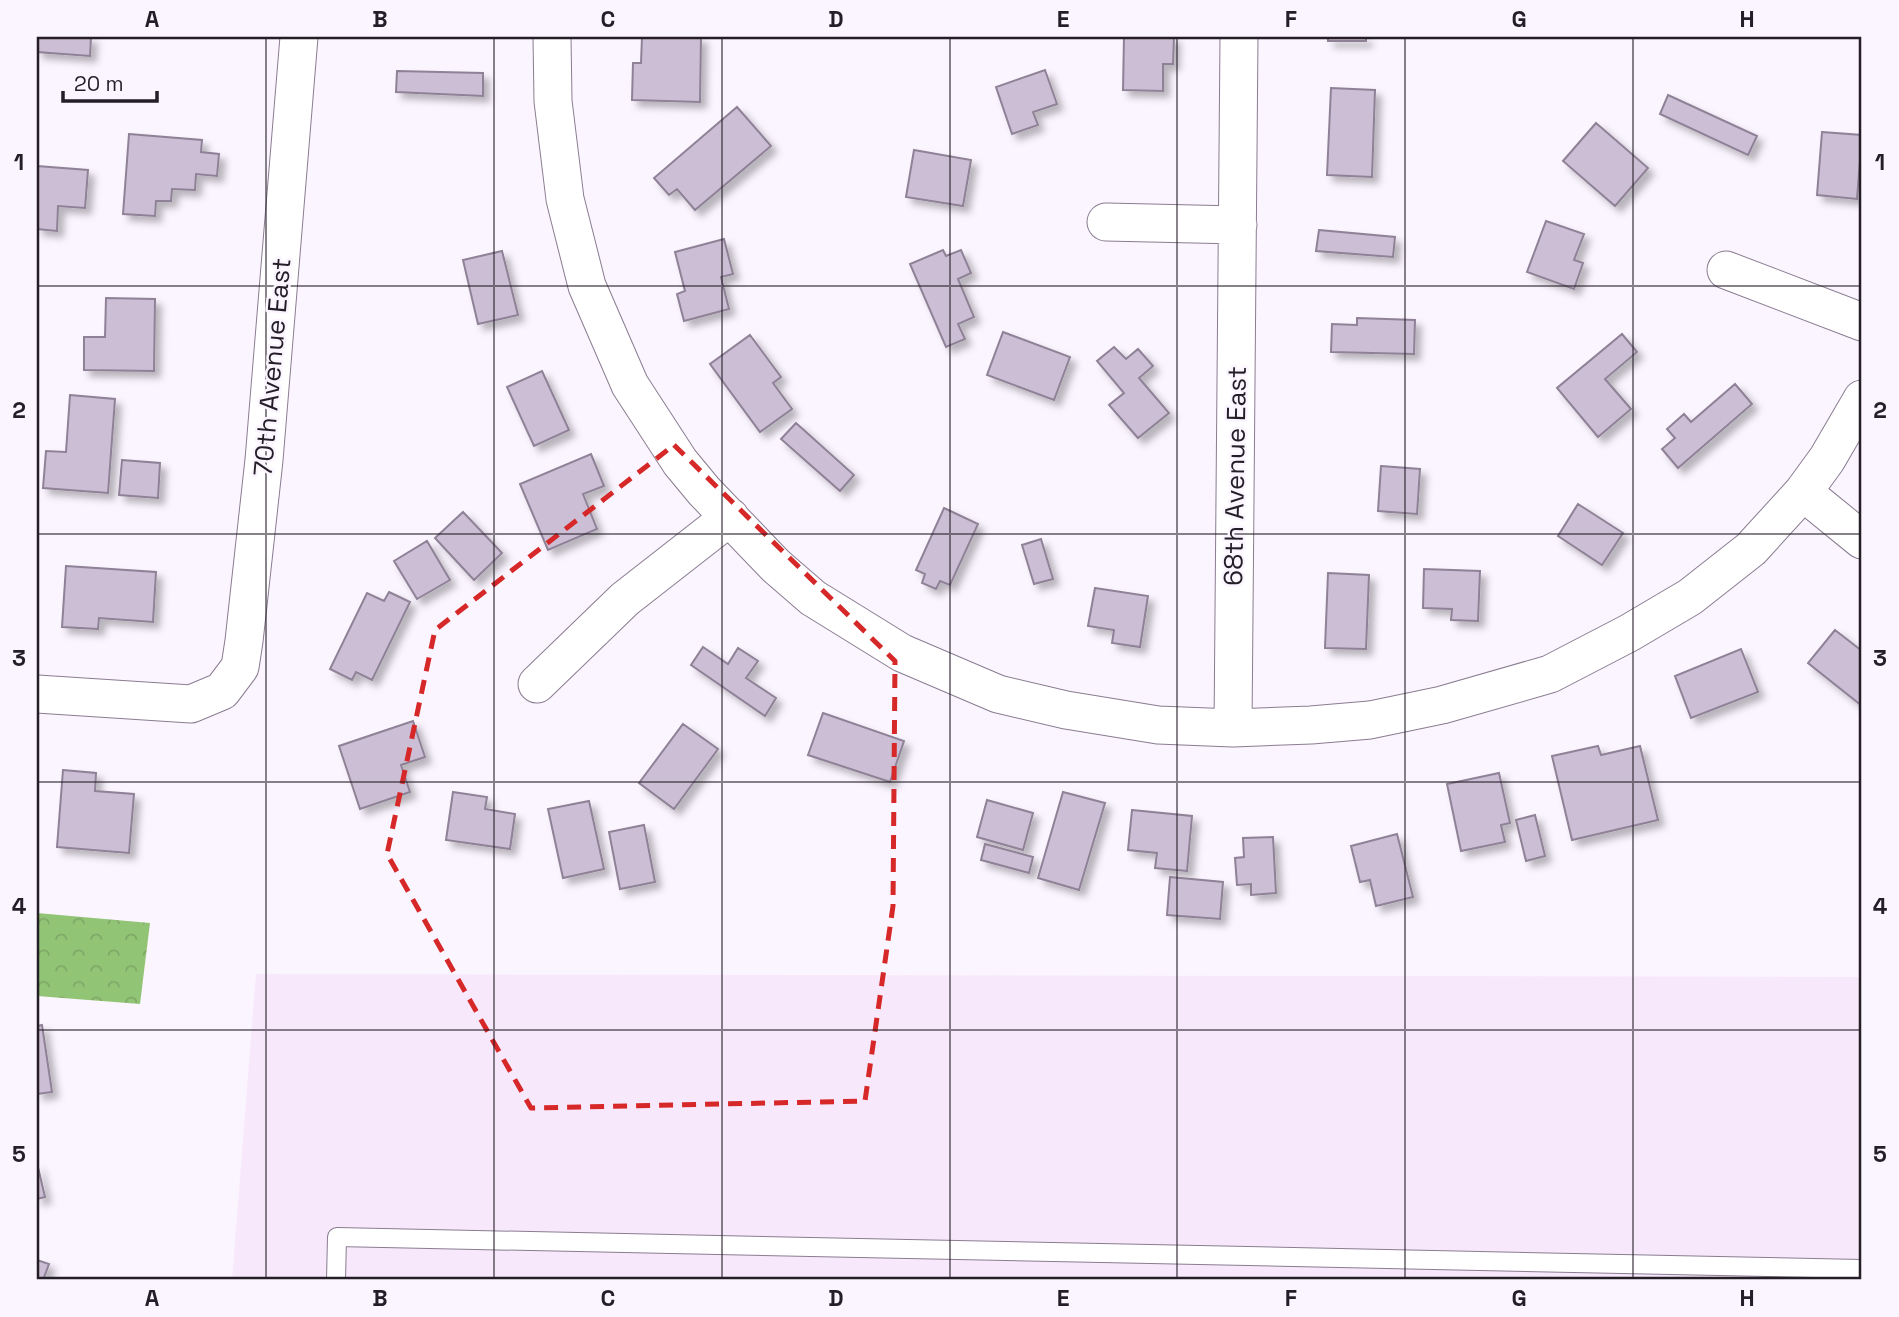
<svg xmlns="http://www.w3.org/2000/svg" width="1899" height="1317" viewBox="0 0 1899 1317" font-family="'Space Grotesk',sans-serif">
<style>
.industrial{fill:#f8e8fb}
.forest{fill:url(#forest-crowns)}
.building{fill:#ccbed5;stroke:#8f8297;stroke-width:2;filter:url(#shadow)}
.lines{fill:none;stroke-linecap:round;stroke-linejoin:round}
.service-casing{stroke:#8a7c91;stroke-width:20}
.minor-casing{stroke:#8a7c91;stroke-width:39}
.service{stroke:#fff;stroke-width:18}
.minor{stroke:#fff;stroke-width:37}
.marked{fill:none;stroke:#d62828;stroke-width:5;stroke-dasharray:14 9;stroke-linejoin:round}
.grid{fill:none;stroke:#241e27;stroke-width:2;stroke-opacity:0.55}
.labels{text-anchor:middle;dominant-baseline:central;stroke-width:5;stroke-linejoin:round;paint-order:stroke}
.street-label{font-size:26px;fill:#241e27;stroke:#fbf5ff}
.neatline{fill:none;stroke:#241e27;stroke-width:2.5}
.grid-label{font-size:23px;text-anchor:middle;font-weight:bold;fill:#241e27}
</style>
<defs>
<pattern id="forest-crowns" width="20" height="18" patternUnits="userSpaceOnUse" patternTransform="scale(1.75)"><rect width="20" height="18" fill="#92c476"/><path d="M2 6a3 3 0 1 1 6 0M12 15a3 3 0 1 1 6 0" fill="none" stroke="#7ea866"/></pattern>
<filter id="shadow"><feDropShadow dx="6" dy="6" stdDeviation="3.5" flood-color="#0004"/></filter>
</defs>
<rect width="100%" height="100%" fill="#fbf5ff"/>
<path class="industrial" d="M 256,974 L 1862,977 L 1862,1280 L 232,1280 Z"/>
<path class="forest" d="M 37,913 L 150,923 L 140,1004 L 37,996 Z"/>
<path class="building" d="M 37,37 L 91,37 L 90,56 L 37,52 Z
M 642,37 L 701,37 L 700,102 L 632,100 L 633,63 L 641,63 Z
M 1124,37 L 1174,37 L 1173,64 L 1163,64 L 1163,91 L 1123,90 Z
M 1328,37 L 1366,37 L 1366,41 L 1328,41 Z
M 1045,70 L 1057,104 L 1033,112 L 1038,125 L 1012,134 L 996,87 Z
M 397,71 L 483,73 L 483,96 L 396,92 Z
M 1331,88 L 1375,90 L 1372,177 L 1327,175 Z
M 1668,95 L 1757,136 L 1748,155 L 1660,114 Z
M 737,107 L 771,146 L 695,210 L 677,189 L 669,195 L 654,178 Z
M 1596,123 L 1648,168 L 1615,206 L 1563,161 Z
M 1822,132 L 1862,135 L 1857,199 L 1817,195 Z
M 129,134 L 202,140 L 201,152 L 219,154 L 217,176 L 196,174 L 195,190 L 172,189 L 171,201 L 156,201 L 155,216 L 123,214 Z
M 914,150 L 971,160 L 963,206 L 906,197 Z
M 37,166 L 88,170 L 85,208 L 58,206 L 57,231 L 37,229 Z
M 1546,221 L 1584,234 L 1574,260 L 1583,263 L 1574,289 L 1527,272 Z
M 1319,230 L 1395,237 L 1393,257 L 1316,251 Z
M 724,239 L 733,274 L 721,277 L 729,309 L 684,321 L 677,294 L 685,291 L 675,252 Z
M 943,250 L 946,256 L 961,250 L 971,273 L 958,279 L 974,317 L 958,324 L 965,339 L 946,347 L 910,264 Z
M 502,251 L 518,315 L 478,324 L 463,260 Z
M 106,298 L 155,299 L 154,371 L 84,370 L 84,337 L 105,337 Z
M 1357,318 L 1415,320 L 1414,354 L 1331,352 L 1332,324 L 1357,325 Z
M 1003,332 L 1070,357 L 1054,400 L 987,375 Z
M 1622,334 L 1637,352 L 1605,379 L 1631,409 L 1598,437 L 1557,388 Z
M 750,335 L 781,377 L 773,383 L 792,409 L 760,432 L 710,364 Z
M 1114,347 L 1126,359 L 1138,349 L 1153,366 L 1139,378 L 1169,413 L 1138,438 L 1109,405 L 1124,393 L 1097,361 Z
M 542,371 L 569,430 L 534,446 L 507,387 Z
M 1735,384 L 1752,404 L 1678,468 L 1662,449 L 1675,438 L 1667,429 L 1684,414 L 1691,422 Z
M 70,395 L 115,399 L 108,493 L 43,488 L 46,451 L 66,452 Z
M 796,423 L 854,475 L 840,491 L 781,439 Z
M 591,454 L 604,486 L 583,494 L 597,529 L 548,550 L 520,484 Z
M 122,460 L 160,463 L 158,498 L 119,495 Z
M 1381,466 L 1420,469 L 1417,514 L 1378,511 Z
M 1578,504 L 1623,533 L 1602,565 L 1558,536 Z
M 944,508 L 978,524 L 950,585 L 940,581 L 936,589 L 922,583 L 925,574 L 916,570 Z
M 463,512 L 502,553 L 474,580 L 435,538 Z
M 1041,539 L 1053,579 L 1034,584 L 1022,545 Z
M 427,541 L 450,580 L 417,599 L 394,561 Z
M 66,566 L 156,572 L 153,622 L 99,618 L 98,629 L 62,627 Z
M 1424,569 L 1480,571 L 1478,621 L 1451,620 L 1452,609 L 1423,608 Z
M 1328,573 L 1369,575 L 1366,649 L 1325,648 Z
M 1095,588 L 1148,596 L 1140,647 L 1112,643 L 1114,630 L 1088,626 Z
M 389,592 L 410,602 L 372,680 L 356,672 L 352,680 L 330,669 L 367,593 L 384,601 Z
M 1835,630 L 1862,651 L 1862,706 L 1808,663 Z
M 703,647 L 728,664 L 738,648 L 758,661 L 746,678 L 776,698 L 765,716 L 691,665 Z
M 1741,649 L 1758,692 L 1691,718 L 1675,676 Z
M 823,713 L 904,741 L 890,782 L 808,755 Z
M 413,721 L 425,757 L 401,765 L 410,792 L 360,809 L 339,746 Z
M 683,724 L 718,749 L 674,809 L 639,783 Z
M 1598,746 L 1601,755 L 1640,746 L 1658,820 L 1572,840 L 1552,756 Z
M 63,770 L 96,773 L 95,791 L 134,794 L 129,853 L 57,847 Z
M 1499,773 L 1510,823 L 1501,825 L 1505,842 L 1461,851 L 1447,784 Z
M 453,792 L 487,797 L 485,809 L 515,814 L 510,849 L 446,840 Z
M 1063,792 L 1105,803 L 1079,890 L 1038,878 Z
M 987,800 L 1033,813 L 1023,850 L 977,837 Z
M 589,801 L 604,869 L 563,878 L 548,809 Z
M 1132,810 L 1192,816 L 1187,871 L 1155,868 L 1157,853 L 1128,850 Z
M 1535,815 L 1545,856 L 1526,861 L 1516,820 Z
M 644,825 L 655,882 L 620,889 L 609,832 Z
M 1397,834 L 1413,897 L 1376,906 L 1370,880 L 1360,882 L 1351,846 Z
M 1273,837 L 1276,893 L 1251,895 L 1251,884 L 1237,885 L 1235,858 L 1244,857 L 1243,838 Z
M 985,844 L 1033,857 L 1029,873 L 981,860 Z
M 1170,877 L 1223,882 L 1220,919 L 1167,915 Z
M 42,1025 L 52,1092 L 37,1094 L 37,1026 Z
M 37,1163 L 45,1197 L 37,1199 Z
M 37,1260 L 49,1264 L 43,1280 L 37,1280 Z"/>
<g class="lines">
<defs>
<path id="service" d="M 336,1280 L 337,1237 L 1862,1269"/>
<path id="minor" d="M 552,37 L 553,101 L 565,199 L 587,286 L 630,385 L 680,462 L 704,491 L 776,566 L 813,598 L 902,653 L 998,694 L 1066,710 L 1158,725 L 1233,728 L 1311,725 L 1370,720 L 1442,705 L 1550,674 L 1629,633 L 1690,597 L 1751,549 L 1803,492 L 1827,459 L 1862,399
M 1106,222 L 1238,225
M 1726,270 L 1862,322
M 1803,492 L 1862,540
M 537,684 L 625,599 L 730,517
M 37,694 L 191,704 L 222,691 L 240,667 L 244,641 L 264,460 L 299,37
M 1233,728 L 1239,37"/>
</defs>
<use href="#service" class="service-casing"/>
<use href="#minor" class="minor-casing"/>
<use href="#service" class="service"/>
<use href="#minor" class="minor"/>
</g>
<path class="marked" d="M 674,445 L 895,661 L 893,906 L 865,1101 L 531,1108 L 387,854 L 435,630 Z"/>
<path class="grid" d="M 266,37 L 266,1280M 494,37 L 494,1280M 722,37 L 722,1280M 950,37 L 950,1280M 1177,37 L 1177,1280M 1405,37 L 1405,1280M 1633,37 L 1633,1280M 37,286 L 1862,286M 37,534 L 1862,534M 37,782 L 1862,782M 37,1030 L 1862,1030"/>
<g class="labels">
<g class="street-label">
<text transform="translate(272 367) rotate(-85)">70th Avenue East</text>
<text transform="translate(1235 476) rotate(-89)">68th Avenue East</text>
</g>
</g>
<rect width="1899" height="1317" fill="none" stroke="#fbf5ff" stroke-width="77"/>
<path d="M63 91v10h94v-10" fill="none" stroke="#241e27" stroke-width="3.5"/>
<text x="74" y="91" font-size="21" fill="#241e27" stroke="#fbf5ff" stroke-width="5" paint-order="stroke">20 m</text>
<rect x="38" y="38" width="1822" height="1240" class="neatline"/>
<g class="grid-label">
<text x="152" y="27">A</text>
<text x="380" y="27">B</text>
<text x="608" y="27">C</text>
<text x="836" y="27">D</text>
<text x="1063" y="27">E</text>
<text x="1291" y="27">F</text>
<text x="1519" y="27">G</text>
<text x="1747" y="27">H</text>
<text x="19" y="170">1</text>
<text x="1880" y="170">1</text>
<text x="19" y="418">2</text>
<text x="1880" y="418">2</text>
<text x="19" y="666">3</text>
<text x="1880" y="666">3</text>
<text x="19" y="914">4</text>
<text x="1880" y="914">4</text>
<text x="19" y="1162">5</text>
<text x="1880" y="1162">5</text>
<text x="152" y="1306">A</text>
<text x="380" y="1306">B</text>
<text x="608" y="1306">C</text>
<text x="836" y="1306">D</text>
<text x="1063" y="1306">E</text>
<text x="1291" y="1306">F</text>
<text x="1519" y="1306">G</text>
<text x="1747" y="1306">H</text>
</g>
</svg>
